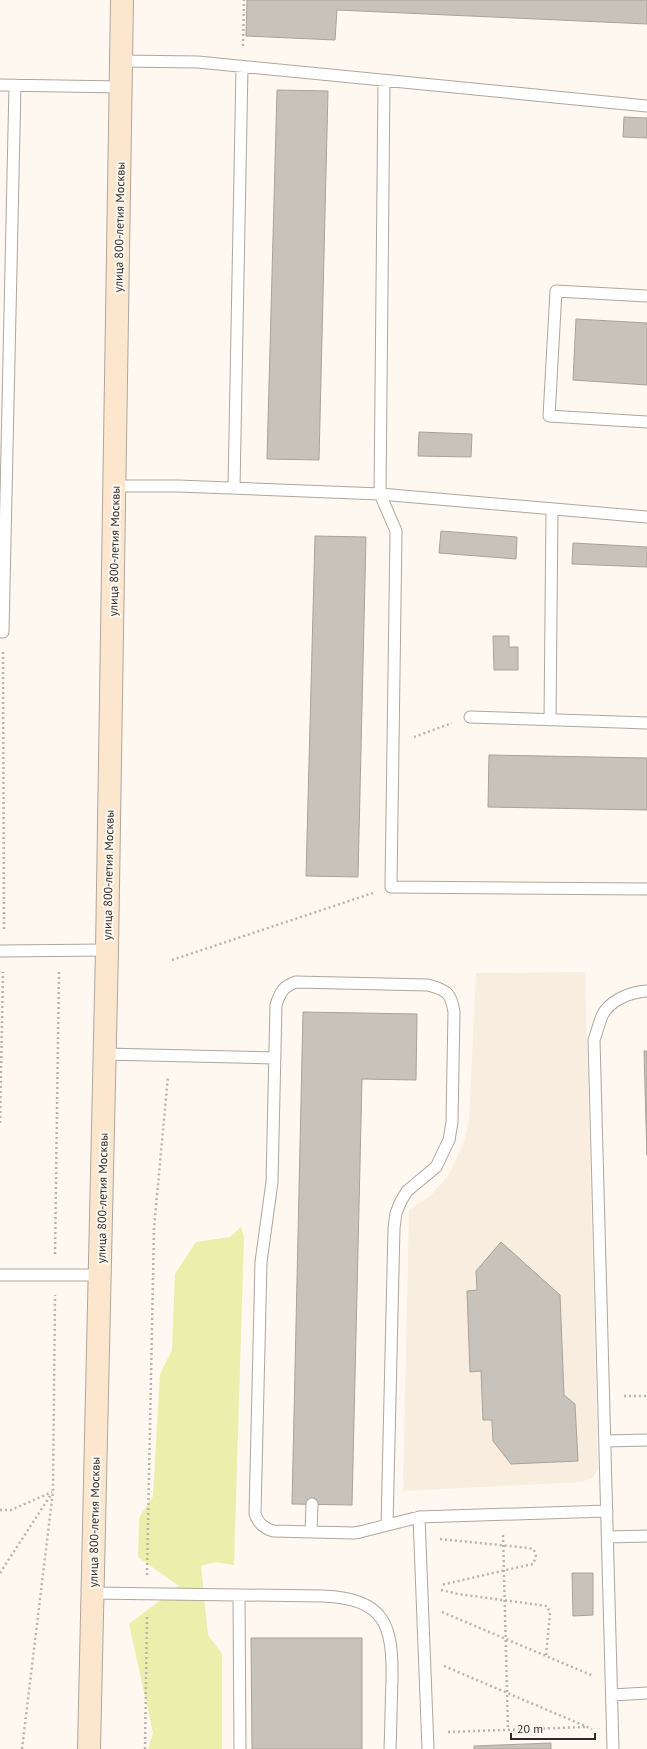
<svg xmlns="http://www.w3.org/2000/svg" width="647" height="1749" viewBox="0 0 647 1749" font-family="'PT Sans',sans-serif">
<style>
.built{fill:#f8edde}
.green{fill:#eaefac}
.building{fill:#c8c3ba;stroke:#a7a29a}
.lines{fill:none;stroke-linecap:round;stroke-linejoin:round}
.lane-casing{stroke:#ada79f;stroke-width:13}
.secondary-casing{stroke:#ada79f;stroke-width:24}
.path{stroke:#b9b5ae;stroke-width:2.5;stroke-dasharray:2 3;stroke-linecap:butt}
.lane{stroke:#fff;stroke-width:11}
.secondary{stroke:#fce7ce;stroke-width:22}
.labels{text-anchor:middle;dominant-baseline:central;stroke-width:4;stroke-linejoin:round;paint-order:stroke}
.street-label{font-size:12px;fill:#2d2b28;stroke:#fef8f0}
</style>
<rect width="100%" height="100%" fill="#fef8f0"/>
<path class="built" d="M 585,972 L 598,1470 L 592,1478 L 582,1482 L 403,1491 L 409,1210 L 431,1195 L 448,1176 L 464,1143 L 469,1120 L 476,973 Z"/>
<path class="green" d="M 241,1227 L 244,1237 L 234,1565 L 215,1562 L 201,1566 L 208,1635 L 222,1654 L 222,1749 L 148,1749 L 153,1733 L 129,1624 L 179,1586 L 138,1557 L 139,1518 L 153,1496 L 160,1374 L 172,1350 L 175,1274 L 196,1242 L 230,1237 Z"/>
<path class="building" d="M 247,0 L 647,0 L 647,24 L 337,10 L 335,40 L 246,36 Z
M 277,90 L 328,91 L 319,460 L 267,459 Z
M 624,117 L 647,118 L 647,138 L 623,137 Z
M 576,319 L 647,323 L 647,385 L 573,380 Z
M 419,432 L 472,434 L 471,457 L 418,456 Z
M 441,531 L 517,537 L 516,559 L 439,553 Z
M 315,536 L 366,537 L 358,877 L 306,876 Z
M 573,543 L 647,547 L 647,567 L 572,564 Z
M 493,636 L 509,636 L 509,647 L 518,647 L 518,670 L 494,670 Z
M 489,755 L 647,758 L 647,810 L 488,807 Z
M 303,1012 L 417,1014 L 416,1080 L 362,1079 L 352,1505 L 292,1504 Z
M 644,1051 L 647,1051 L 647,1155 L 646,1123 Z
M 501,1242 L 560,1295 L 564,1395 L 575,1404 L 578,1461 L 511,1464 L 493,1441 L 492,1420 L 483,1420 L 481,1371 L 470,1372 L 467,1291 L 477,1290 L 476,1271 Z
M 572,1573 L 593,1573 L 593,1615 L 573,1616 Z
M 251,1638 L 362,1638 L 362,1749 L 252,1749 Z
M 551,1743 L 551,1749 L 474,1749 L 474,1746 Z"/>
<g class="lines">
<defs>
<path id="lane" d="M 122,61 L 198,62 L 647,106
M 384,82 L 380,494 L 396,531 L 391,887 L 647,889
M 0,85 L 121,87
M 647,296 L 556,291 L 549,416 L 647,422
M 115,486 L 178,486 L 380,494 L 647,517
M 234,488 L 242,67
M 0,632 L 3,632 L 15,85
M 470,717 L 647,723
M 550,719 L 552,509
M 0,951 L 107,950
M 105,1054 L 275,1058
M 0,1275 L 100,1275
M 605,1441 L 647,1440
M 419,1517 L 428,1749
M 387,1525 L 394,1228 L 396,1213 L 401,1201 L 407,1191 L 436,1167 L 449,1140 L 452,1122 L 454,1012 C 451,993 447,990 428,985 L 296,982 C 284,986 280,992 276,1005 L 272,1182 L 261,1262 L 255,1514 C 258,1523 263,1528 273,1531 L 354,1533 L 360,1532 L 419,1517 L 607,1511
M 311,1532 L 312,1504
M 608,1537 L 647,1536
M 92,1593 L 323,1596 C 385,1599 393,1624 392,1681 C 391,1704 391,1726 390,1749
M 239,1595 L 240,1749
M 612,1695 L 647,1693
M 613,1749 L 594,1040 C 597,1032 599,1023 602,1016 C 609,1000 631,992 647,991"/>
<path id="secondary" d="M 89,1749 L 107,950 L 122,0"/>
</defs>
<use href="#lane" class="lane-casing"/>
<use href="#secondary" class="secondary-casing"/>
<path class="path" d="M 243,46 L 244,0
M 3,652 L 4,931
M 414,737 L 452,723
M 172,960 L 373,893
M 0,1123 L 3,972
M 55,1254 L 59,969
M 624,1396 L 647,1396
M 0,1510 L 11,1510 L 52,1492
M 503,1535 L 508,1730
M 440,1539 L 529,1548 L 534,1550 L 536,1557 L 533,1564 L 528,1565 L 441,1585
M 0,1573 L 52,1493
M 147,1575 L 154,1228 L 168,1076
M 441,1590 L 458,1594 L 547,1606 L 550,1613 L 546,1656
M 442,1612 L 591,1675
M 444,1666 L 592,1729
M 448,1732 L 585,1727
M 22,1749 L 53,1491 L 55,1295
M 145,1749 L 147,1614"/>
<use href="#lane" class="lane"/>
<use href="#secondary" class="secondary"/>
</g>
<g class="labels">
<g class="street-label">
<text transform="translate(119 227) rotate(-89)">улица 800-летия Москвы</text>
<text transform="translate(114 551) rotate(-89)">улица 800-летия Москвы</text>
<text transform="translate(108 875) rotate(-89)">улица 800-летия Москвы</text>
<text transform="translate(102 1198) rotate(-89)">улица 800-летия Москвы</text>
<text transform="translate(94 1522) rotate(-89)">улица 800-летия Москвы</text>
</g>
</g>
<path d="M511 1733v6h84v-6" fill="none" stroke="#2d2b28" stroke-width="2"/>
<text x="517" y="1733" font-size="12" fill="#2d2b28" stroke="#fef8f0" stroke-width="3" paint-order="stroke">20 m</text>
</svg>
